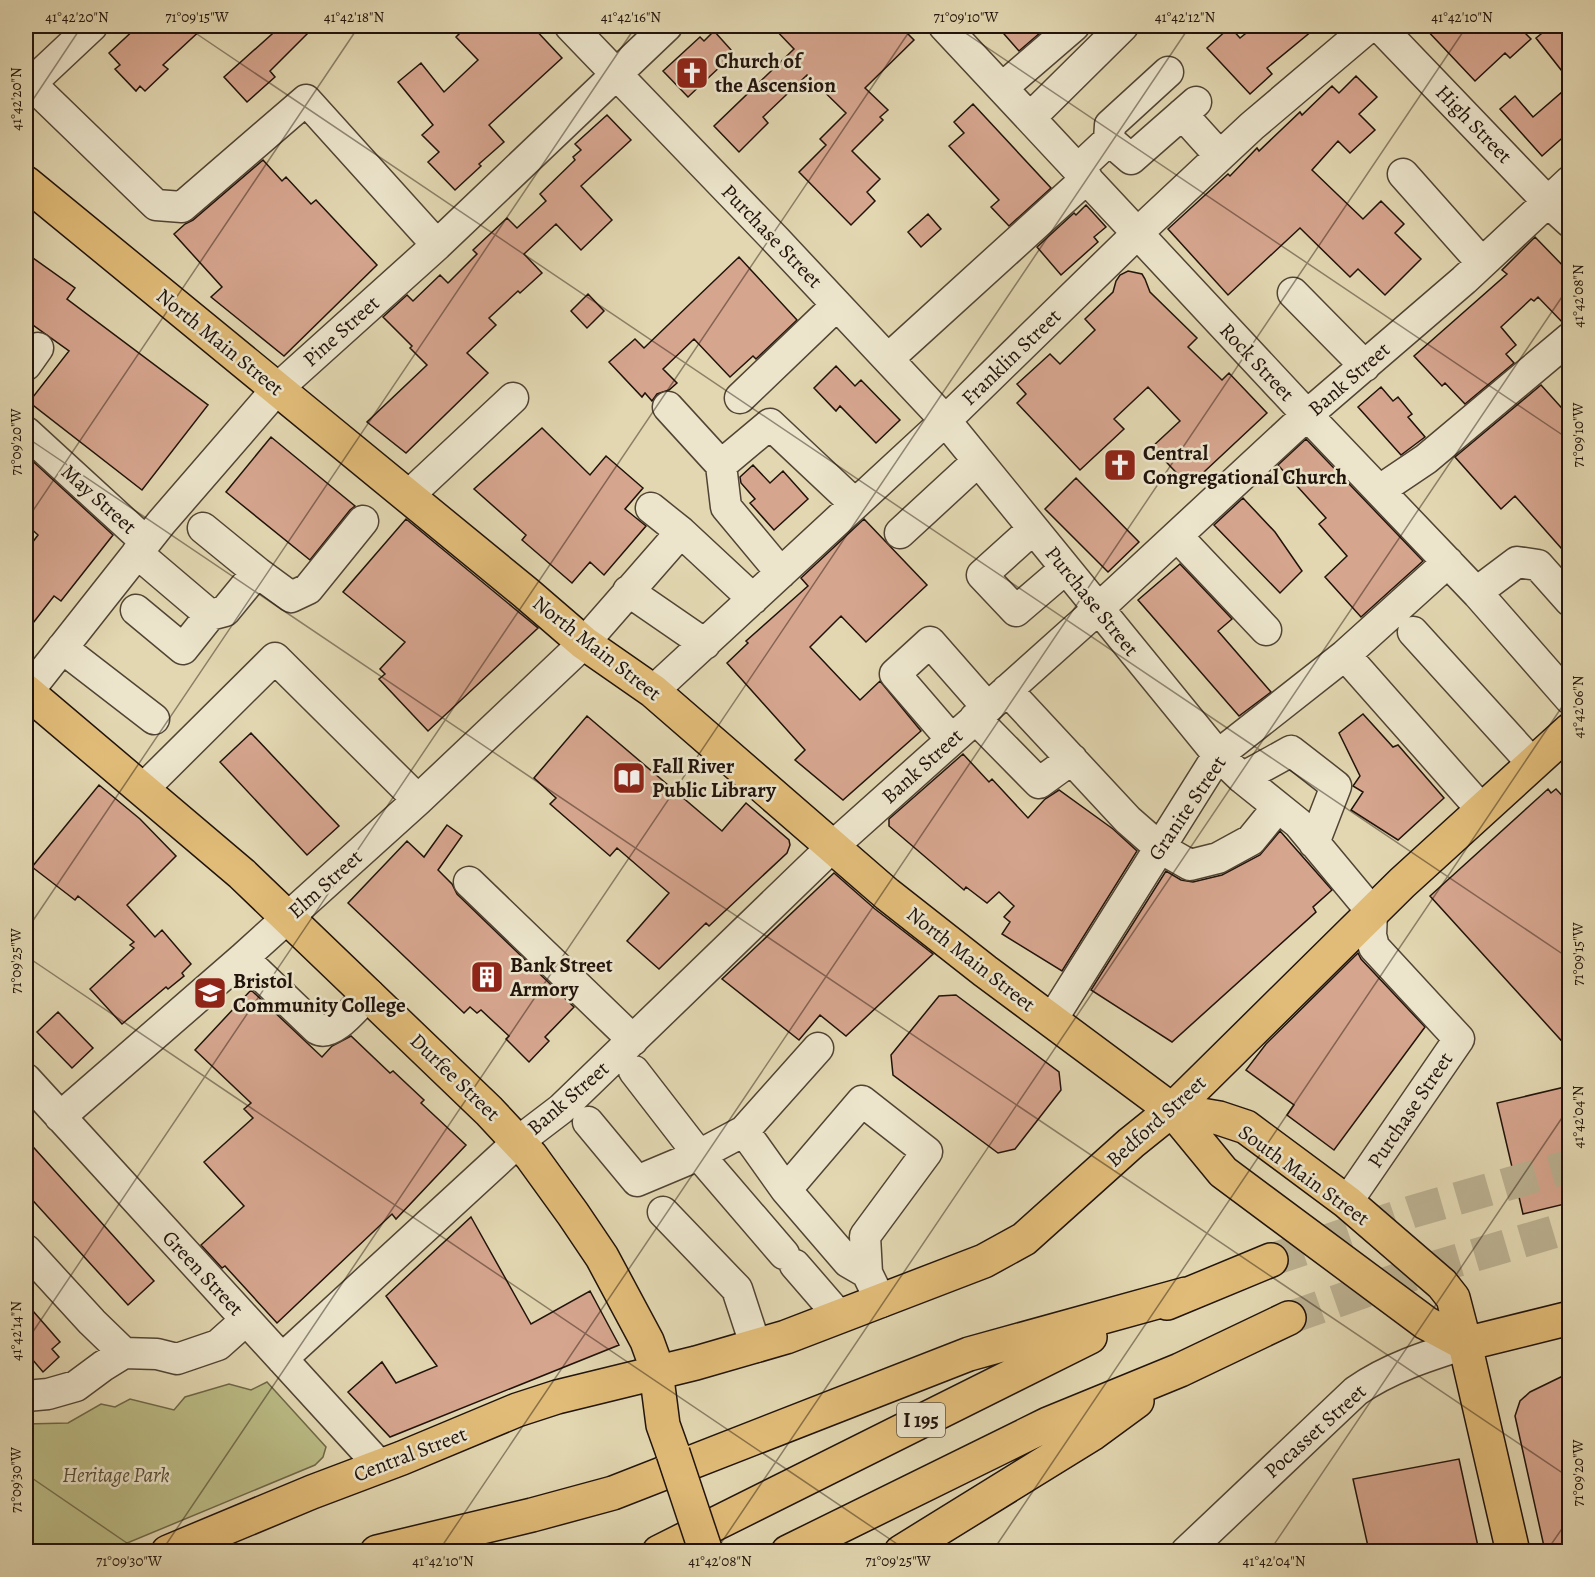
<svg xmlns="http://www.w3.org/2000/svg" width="1595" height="1577" viewBox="0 0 1595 1577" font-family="Alegreya,serif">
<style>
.green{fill:#bbbc86;stroke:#6e6848;stroke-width:1.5}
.building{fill:#d6a58e;stroke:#21130b;stroke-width:1.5}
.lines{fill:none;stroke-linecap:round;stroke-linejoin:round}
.highway-tunnel{stroke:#bbb090;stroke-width:33;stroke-dasharray:33 16;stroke-linecap:butt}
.minor-casing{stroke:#514434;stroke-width:33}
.major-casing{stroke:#21130b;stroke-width:36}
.highway-casing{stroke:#21130b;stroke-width:36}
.minor{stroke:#ece5cc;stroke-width:30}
.major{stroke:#e1bc78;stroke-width:33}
.highway{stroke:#e1bc78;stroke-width:33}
.major-bridge-casing{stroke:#21130b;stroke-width:36;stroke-linecap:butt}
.major-bridge{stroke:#e1bc78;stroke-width:33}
.ticks{fill:none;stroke:#21130b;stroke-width:1.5;stroke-opacity:0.45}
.labels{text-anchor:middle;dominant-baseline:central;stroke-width:5;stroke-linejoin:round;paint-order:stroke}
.shield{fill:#ece5cc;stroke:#5e5245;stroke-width:1.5}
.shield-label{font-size:20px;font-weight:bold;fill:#21130b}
.poi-label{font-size:21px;font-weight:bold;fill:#21130b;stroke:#ece5cc;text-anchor:start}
.street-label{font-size:21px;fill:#21130b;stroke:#ece5cc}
.park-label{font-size:21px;font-style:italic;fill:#574e36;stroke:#ece5cc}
.neatline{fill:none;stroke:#21130b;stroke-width:2}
.ticks-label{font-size:15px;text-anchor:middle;fill:#21130b}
</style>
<rect width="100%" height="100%" fill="#e2d7b1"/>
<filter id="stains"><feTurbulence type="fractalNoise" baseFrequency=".00333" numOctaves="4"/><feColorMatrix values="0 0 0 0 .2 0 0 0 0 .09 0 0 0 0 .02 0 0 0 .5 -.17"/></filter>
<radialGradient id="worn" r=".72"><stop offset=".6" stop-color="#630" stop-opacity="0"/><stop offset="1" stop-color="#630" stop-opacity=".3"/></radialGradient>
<path class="green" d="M 267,1382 L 326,1447 L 323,1457 L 315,1465 L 108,1551 L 26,1551 L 26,1424 L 68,1423 L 101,1404 L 115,1407 L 130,1399 L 174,1410 L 185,1397 L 229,1384 L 251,1390 Z"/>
<path class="building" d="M 138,26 L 205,26 L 163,65 L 168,69 L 145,91 L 140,86 L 136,91 L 115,69 L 120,65 L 109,53 Z
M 281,26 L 315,26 L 270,71 L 275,77 L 247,102 L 224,77 Z
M 467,26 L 532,26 L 562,58 L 489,125 L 504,142 L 479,164 L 481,166 L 455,190 L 428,162 L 439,152 L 422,135 L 433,125 L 398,82 L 421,63 L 444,92 L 478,60 L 456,37 Z
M 772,26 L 900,26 L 914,40 L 865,88 L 888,110 L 880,117 L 883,120 L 852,151 L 880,179 L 867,192 L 875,201 L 851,225 L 799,172 L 826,145 L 820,139 L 846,113 L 807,75 L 763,117 L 768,123 L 739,152 L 714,126 L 794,49 Z
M 997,26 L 1048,26 L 1019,51 Z
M 1255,26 L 1318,26 L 1267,68 L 1272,74 L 1250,94 L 1207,48 L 1230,27 L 1240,38 Z
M 1423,26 L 1518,26 L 1531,39 L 1510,58 L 1505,53 L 1475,81 Z
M 1551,26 L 1569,26 L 1569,80 L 1536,38 Z
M 714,31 L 732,51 L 723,60 L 725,62 L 688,97 L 663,71 L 700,37 L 704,41 Z
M 1356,76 L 1377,97 L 1359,114 L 1375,130 L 1350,153 L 1338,141 L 1312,170 L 1363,219 L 1381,201 L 1404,224 L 1395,233 L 1421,259 L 1385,295 L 1358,269 L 1350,277 L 1300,228 L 1228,295 L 1168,229 L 1228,174 L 1230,176 L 1257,148 L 1259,151 L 1300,112 L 1302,115 L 1332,86 L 1339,93 Z
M 1569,86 L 1569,132 L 1542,156 L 1500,109 L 1515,96 L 1533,117 Z
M 973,104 L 1051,188 L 1009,226 L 991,207 L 999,200 L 949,146 L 964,133 L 954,122 Z
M 607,115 L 631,140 L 581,186 L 612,220 L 581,250 L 556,224 L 524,254 L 542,273 L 520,293 L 518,291 L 489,318 L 496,325 L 467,353 L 488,373 L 406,453 L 367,422 L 427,365 L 410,348 L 412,346 L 383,317 L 407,295 L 413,301 L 440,275 L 448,283 L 477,254 L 473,250 L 507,218 L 517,228 L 546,201 L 540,194 L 575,160 L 573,157 L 581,150 L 575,144 Z
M 263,160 L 282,181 L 286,177 L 311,204 L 316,200 L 377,265 L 284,356 L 211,297 L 222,287 L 174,234 L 185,224 L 193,220 Z
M 1086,205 L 1106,227 L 1094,237 L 1098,242 L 1061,275 L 1037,247 L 1074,213 L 1076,215 Z
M 928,214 L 941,229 L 921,247 L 908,232 Z
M 1535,237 L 1569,272 L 1569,321 L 1563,323 L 1538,297 L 1534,301 L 1531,299 L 1501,327 L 1516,345 L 1506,354 L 1514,363 L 1465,404 L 1445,383 L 1442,386 L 1414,356 L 1507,274 L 1502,270 Z
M 26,253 L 75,288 L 67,299 L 208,405 L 142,490 L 29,402 L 69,351 L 26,320 Z
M 739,257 L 797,320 L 756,359 L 753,356 L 730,377 L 694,339 L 663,369 L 677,383 L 669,390 L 657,394 L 652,401 L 645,393 L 642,397 L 609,362 L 635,339 L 644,348 Z
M 1128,271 L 1142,274 L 1145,279 L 1150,292 L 1197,338 L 1188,347 L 1222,380 L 1229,373 L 1267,413 L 1189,486 L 1152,447 L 1180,421 L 1148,387 L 1114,419 L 1124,429 L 1080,470 L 1017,403 L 1026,394 L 1017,384 L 1050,354 L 1060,364 L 1095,330 L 1085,319 L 1113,292 L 1116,281 L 1120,275 Z
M 588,294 L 604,311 L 587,328 L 571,311 Z
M 836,366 L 855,386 L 861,380 L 900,420 L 876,443 L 840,406 L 836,411 L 814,388 Z
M 1541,385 L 1569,416 L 1569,557 L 1515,496 L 1501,509 L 1455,457 Z
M 1381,387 L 1393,401 L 1398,397 L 1412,414 L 1408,417 L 1425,437 L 1401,455 L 1358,407 Z
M 542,428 L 590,475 L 606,456 L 643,488 L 625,509 L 646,526 L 604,575 L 590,562 L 572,583 L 522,540 L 526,535 L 474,489 Z
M 271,437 L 355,506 L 350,510 L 310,560 L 226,492 Z
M 1306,439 L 1423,561 L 1361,617 L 1325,577 L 1347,556 L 1319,524 L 1326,518 L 1278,465 Z
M 26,455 L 113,535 L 61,601 L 54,596 L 26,632 L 26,551 L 38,535 L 26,524 Z
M 753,465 L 770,483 L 783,471 L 808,499 L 774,530 L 750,503 L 755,499 L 741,483 L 740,477 Z
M 1076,478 L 1139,542 L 1108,572 L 1045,509 Z
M 1243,498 L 1275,532 L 1302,571 L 1280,593 L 1214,525 Z
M 406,519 L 538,628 L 428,731 L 379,679 L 385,674 L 380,669 L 405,642 L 343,592 Z
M 864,519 L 927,585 L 866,642 L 841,616 L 810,647 L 860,700 L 880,681 L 921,731 L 843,800 L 795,760 L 805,750 L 727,663 L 748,643 L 746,641 L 808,586 L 801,578 Z
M 1180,564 L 1232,619 L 1218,631 L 1271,692 L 1239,716 L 1138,600 Z
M 1363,714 L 1393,747 L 1398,745 L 1444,798 L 1398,840 L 1351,810 L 1363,792 L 1353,786 L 1360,776 L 1339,733 Z
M 587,716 L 722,831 L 746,803 L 789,840 L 790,845 L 787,853 L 709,926 L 706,923 L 659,969 L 627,941 L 669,893 L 617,848 L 610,856 L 550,804 L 556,798 L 534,778 Z
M 251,733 L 339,826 L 307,855 L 220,762 Z
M 963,754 L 989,782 L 992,779 L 1028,818 L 1045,799 L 1059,790 L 1113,829 L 1137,851 L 1062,971 L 1002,934 L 1010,922 L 1004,917 L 1014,906 L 999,892 L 987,903 L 966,887 L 964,890 L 889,826 L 889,819 Z
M 99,785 L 140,819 L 176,856 L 127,905 L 155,937 L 162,930 L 191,964 L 182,973 L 184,976 L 168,989 L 166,987 L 122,1024 L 90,989 L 134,948 L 130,945 L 134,942 L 78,896 L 75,900 L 32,867 Z
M 1548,789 L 1551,793 L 1556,789 L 1569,803 L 1569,1049 L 1430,896 Z
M 447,825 L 462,836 L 438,870 L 452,884 L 457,894 L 574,1007 L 545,1037 L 549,1041 L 529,1062 L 506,1039 L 509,1036 L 481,1010 L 477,1013 L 470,1007 L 464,1013 L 348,903 L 407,841 L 424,857 Z
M 1280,831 L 1332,890 L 1313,907 L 1316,912 L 1172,1042 L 1091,990 L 1166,871 L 1181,880 L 1193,882 L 1222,875 L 1260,855 Z
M 834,873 L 875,909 L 933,954 L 846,1036 L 820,1015 L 799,1040 L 722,979 Z
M 1358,953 L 1361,959 L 1425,1027 L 1334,1150 L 1287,1115 L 1294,1105 L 1246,1070 L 1266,1044 Z
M 251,990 L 322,1057 L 332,1046 L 351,1036 L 390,1073 L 393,1071 L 424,1100 L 421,1103 L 466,1145 L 396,1219 L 392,1214 L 277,1323 L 225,1266 L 222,1268 L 201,1245 L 244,1206 L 204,1162 L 253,1118 L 244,1109 L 251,1103 L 195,1050 Z
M 956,995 L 1059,1072 L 1061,1090 L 1015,1149 L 998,1153 L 893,1075 L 891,1055 L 939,996 Z
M 58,1012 L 93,1048 L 72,1068 L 37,1032 Z
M 1569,1086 L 1569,1203 L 1523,1214 L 1497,1103 Z
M 26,1139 L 154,1281 L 128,1305 L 26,1193 Z
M 471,1217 L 531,1324 L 590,1291 L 619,1345 L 390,1437 L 348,1392 L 382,1362 L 396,1383 L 437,1366 L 386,1296 Z
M 26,1303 L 60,1342 L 52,1349 L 59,1357 L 43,1372 L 26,1352 Z
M 1569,1373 L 1569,1551 L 1545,1551 L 1515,1416 L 1520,1401 L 1530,1392 Z
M 1459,1459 L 1479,1551 L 1369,1551 L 1353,1479 Z"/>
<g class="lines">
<path class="highway-tunnel" d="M 1271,1260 L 1411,1212 L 1570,1166
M 1289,1318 L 1425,1270 L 1570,1227"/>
<defs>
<path id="minor" d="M 570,26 L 776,240 L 944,419 L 1218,755 L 1242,778 L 1298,823 L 1372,912 L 1371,935 L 1374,947 L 1459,1039 L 1347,1202
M 944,26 L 1307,415 L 1478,594 L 1570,699
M 1379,26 L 1547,201 L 1570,222
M 30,83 L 156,205 L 182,207 L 306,100 L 437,245
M 26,88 L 92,26
M 1002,88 L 1074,26
M 1182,114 L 1220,156
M 1030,118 L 1123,26
M 1109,140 L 1110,125 L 1168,72
M 1078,169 L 1109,140 L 1131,159 L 1196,102
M 1403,174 L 1482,263
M 1293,293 L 1365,366
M 888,359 L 1087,178
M 26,365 L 38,348
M 740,398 L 837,305
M 668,407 L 721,465 L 770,424 L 855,504
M 26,432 L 146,542
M 721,465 L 726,507 L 781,573
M 1380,490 L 1426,459 L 1570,338
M 408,496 L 513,398
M 651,508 L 681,532 L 753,599
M 203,528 L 257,572
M 1033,529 L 982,575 L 1016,611 L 1065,569
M 900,533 L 978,461
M 1177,536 L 1266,630
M 628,591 L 705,644
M 1477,592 L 1517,562 L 1538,565 L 1570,601
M 136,610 L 183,649 L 210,615 L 137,553
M 210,615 L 225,611 L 257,572 L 291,597 L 308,589 L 363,521
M 1413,632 L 1532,763
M 62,648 L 154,719
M 1345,655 L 1482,810
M 1007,690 L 1128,820 L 1160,848 L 1190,865 L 1218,858 L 1251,840 L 1277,808
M 653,691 L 945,421 L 1145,226 L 1252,126 L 1370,26
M 26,694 L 161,523 L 277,389 L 437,245 L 667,26
M 975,718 L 1039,783 L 1072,759
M 951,739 L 895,674 L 930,642 L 987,707
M 1242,778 L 1291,751 L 1336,786 L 1314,843
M 142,790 L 275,658 L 418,800
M 469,882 L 633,1040
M 243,958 L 317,1029 C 333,1038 357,1005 369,994
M 1051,1021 L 1218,755 L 1345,655 L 1448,562
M 634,1071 L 699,1155 L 784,1254
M 26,1079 L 380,1466
M 60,1117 L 243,958 L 418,800 L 584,643 L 681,532
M 588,1122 L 637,1181 L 699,1155 L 744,1131 L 786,1190
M 744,1131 L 818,1048
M 663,1212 L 737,1289 L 756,1347
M 26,1250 L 92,1322 L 124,1353
M 795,1265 L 840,1317
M 867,1273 L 848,1262 L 786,1190 L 862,1101 L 927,1152 L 865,1236 L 867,1273 L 881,1302
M 282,1359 L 519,1141 L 561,1109 L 832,847 L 1098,609 L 1307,415 L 1464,280 L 1570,181
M 26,1396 L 48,1394 L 76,1386 L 103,1366 L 124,1353 L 157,1354 L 177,1359 L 218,1345 L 246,1320
M 1186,1552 L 1356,1391 C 1389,1368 1427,1356 1465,1344"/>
<path id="major" d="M 26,183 L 526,593 L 584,643 L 653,691 L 887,894 L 985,971 L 1172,1110 L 1223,1172 L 1426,1323 L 1465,1344
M 26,691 L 242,874 L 489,1111 L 531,1156 L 573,1214 L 602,1257 L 647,1341 L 655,1363 L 663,1425 L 673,1453
M 1172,1110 L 1219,1118 L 1246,1127 L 1347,1202 L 1442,1284 L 1453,1298 L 1465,1344 L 1513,1552
M 1465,1344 L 1570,1318
M 168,1552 L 312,1492 L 402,1458 L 517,1410 L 557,1397 L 696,1363 L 786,1337 L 984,1261 L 1024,1239 L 1131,1143 L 1172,1110 L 1402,883 L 1570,730"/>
<path id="highway" d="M 1167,1303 L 1271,1260
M 377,1552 L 532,1515 L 613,1493 L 969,1354 L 1186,1294
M 659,1552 L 1090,1337
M 788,1552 L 1048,1424 L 1180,1370 L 1289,1318
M 901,1552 L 1092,1434 L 1137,1401"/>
</defs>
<use href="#minor" class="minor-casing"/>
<use href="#major" class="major-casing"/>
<use href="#highway" class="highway-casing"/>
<use href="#minor" class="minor"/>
<use href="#major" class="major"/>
<use href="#highway" class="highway"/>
<defs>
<path id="major-bridge" d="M 673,1453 L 706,1552"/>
</defs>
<use href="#major-bridge" class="major-bridge-casing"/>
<use href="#major-bridge" class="major-bridge"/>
</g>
<path class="ticks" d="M 185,26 L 1570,959M 955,26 L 1570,440M 26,110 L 82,26M 26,437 L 1570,1478M 26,521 L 359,26M 26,931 L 636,26M 26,956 L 909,1552M 26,1342 L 913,26M 26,1474 L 140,1552M 161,1552 L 1190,26M 438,1552 L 1467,26M 715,1552 L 1570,285M 992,1552 L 1570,695M 1269,1552 L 1570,1106M 1546,1552 L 1570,1517"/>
<defs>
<symbol id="church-square" viewBox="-11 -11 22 22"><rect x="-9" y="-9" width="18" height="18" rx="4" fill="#8f2418" stroke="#ece5cc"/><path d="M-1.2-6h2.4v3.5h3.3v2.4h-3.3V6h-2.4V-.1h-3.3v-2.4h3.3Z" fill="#fff"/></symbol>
<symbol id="library-square" viewBox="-11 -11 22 22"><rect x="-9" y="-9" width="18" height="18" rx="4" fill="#8f2418" stroke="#ece5cc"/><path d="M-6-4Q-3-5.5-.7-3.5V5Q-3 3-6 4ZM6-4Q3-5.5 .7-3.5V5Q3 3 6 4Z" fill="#fff"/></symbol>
<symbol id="building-square" viewBox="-11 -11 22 22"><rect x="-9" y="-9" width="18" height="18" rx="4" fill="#8f2418" stroke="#ece5cc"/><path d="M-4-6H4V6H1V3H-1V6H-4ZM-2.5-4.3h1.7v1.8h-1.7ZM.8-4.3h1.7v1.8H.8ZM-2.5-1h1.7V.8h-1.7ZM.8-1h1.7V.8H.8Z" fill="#fff"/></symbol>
<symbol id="school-square" viewBox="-11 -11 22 22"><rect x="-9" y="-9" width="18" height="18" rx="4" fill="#8f2418" stroke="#ece5cc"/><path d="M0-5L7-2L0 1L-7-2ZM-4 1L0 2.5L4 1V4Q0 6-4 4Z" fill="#fff"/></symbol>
</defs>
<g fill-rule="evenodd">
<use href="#church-square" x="673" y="54" width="38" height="38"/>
<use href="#church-square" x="1101" y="446" width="38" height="38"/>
<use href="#library-square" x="610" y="759" width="38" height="38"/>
<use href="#building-square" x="468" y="958" width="38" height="38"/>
<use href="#school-square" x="191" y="974" width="38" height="38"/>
</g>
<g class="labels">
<rect class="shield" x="897" y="1403" width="48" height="34" rx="4.5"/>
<g class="shield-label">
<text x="921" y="1420">I 195</text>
</g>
<g class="poi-label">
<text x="715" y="61">Church of<tspan x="715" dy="24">the Ascension</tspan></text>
<text x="1143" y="453">Central<tspan x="1143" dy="24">Congregational Church</tspan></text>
<text x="652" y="766">Fall River<tspan x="652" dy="24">Public Library</tspan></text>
<text x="510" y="965">Bank Street<tspan x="510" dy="24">Armory</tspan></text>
<text x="233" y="981">Bristol<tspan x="233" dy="24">Community College</tspan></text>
</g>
<g class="street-label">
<text transform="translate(1474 124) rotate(46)">High Street</text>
<text transform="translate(772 236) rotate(46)">Purchase Street</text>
<text transform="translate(341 331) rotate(-42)">Pine Street</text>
<text transform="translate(220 342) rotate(39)">North Main Street</text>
<text transform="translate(1011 357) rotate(-44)">Franklin Street</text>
<text transform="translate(1257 362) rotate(47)">Rock Street</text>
<text transform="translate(1349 379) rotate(-41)">Bank Street</text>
<text transform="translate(99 499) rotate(42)">May Street</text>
<text transform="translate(1092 601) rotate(51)">Purchase Street</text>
<text transform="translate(597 648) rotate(38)">North Main Street</text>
<text transform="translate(922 766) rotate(-42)">Bank Street</text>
<text transform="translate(1187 808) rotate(-56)">Granite Street</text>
<text transform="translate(325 884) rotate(-42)">Elm Street</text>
<text transform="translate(971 959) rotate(38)">North Main Street</text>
<text transform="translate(455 1077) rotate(44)">Durfee Street</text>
<text transform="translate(568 1098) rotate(-41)">Bank Street</text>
<text transform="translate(1410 1110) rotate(-56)">Purchase Street</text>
<text transform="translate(1156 1121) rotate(-42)">Bedford Street</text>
<text transform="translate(1304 1175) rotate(36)">South Main Street</text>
<text transform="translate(203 1273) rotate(47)">Green Street</text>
<text transform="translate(1315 1431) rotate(-42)">Pocasset Street</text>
<text transform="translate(410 1454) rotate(-21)">Central Street</text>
</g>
<g class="park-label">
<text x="116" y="1475">Heritage Park</text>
</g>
</g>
<rect width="1595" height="1577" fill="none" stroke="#e2d7b1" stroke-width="66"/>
<rect x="33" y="33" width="1529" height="1511" class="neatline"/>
<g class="ticks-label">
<text x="77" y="22">41°42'20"N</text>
<text x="197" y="22">71°09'15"W</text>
<text x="354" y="22">41°42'18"N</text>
<text x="631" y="22">41°42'16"N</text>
<text x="966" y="22">71°09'10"W</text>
<text x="1185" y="22">41°42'12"N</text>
<text x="1462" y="22">41°42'10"N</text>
<text transform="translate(16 99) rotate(-90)" y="5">41°42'20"N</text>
<text transform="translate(1578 296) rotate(-90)" y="5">41°42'08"N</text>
<text transform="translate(1578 435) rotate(-90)" y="5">71°09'10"W</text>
<text transform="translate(16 442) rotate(-90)" y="5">71°09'20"W</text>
<text transform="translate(1578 707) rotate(-90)" y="5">41°42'06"N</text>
<text transform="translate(1578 954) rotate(-90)" y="5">71°09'15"W</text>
<text transform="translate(16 961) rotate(-90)" y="5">71°09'25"W</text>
<text transform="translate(1578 1117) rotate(-90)" y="5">41°42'04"N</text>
<text transform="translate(16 1331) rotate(-90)" y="5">41°42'14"N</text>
<text transform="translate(1578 1473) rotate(-90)" y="5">71°09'20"W</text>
<text transform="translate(16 1480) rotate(-90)" y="5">71°09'30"W</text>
<text x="129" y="1566">71°09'30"W</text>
<text x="443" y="1566">41°42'10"N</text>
<text x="720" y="1566">41°42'08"N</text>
<text x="898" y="1566">71°09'25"W</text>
<text x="1274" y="1566">41°42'04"N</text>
</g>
<rect width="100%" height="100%" filter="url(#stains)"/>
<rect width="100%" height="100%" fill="url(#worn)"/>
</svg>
